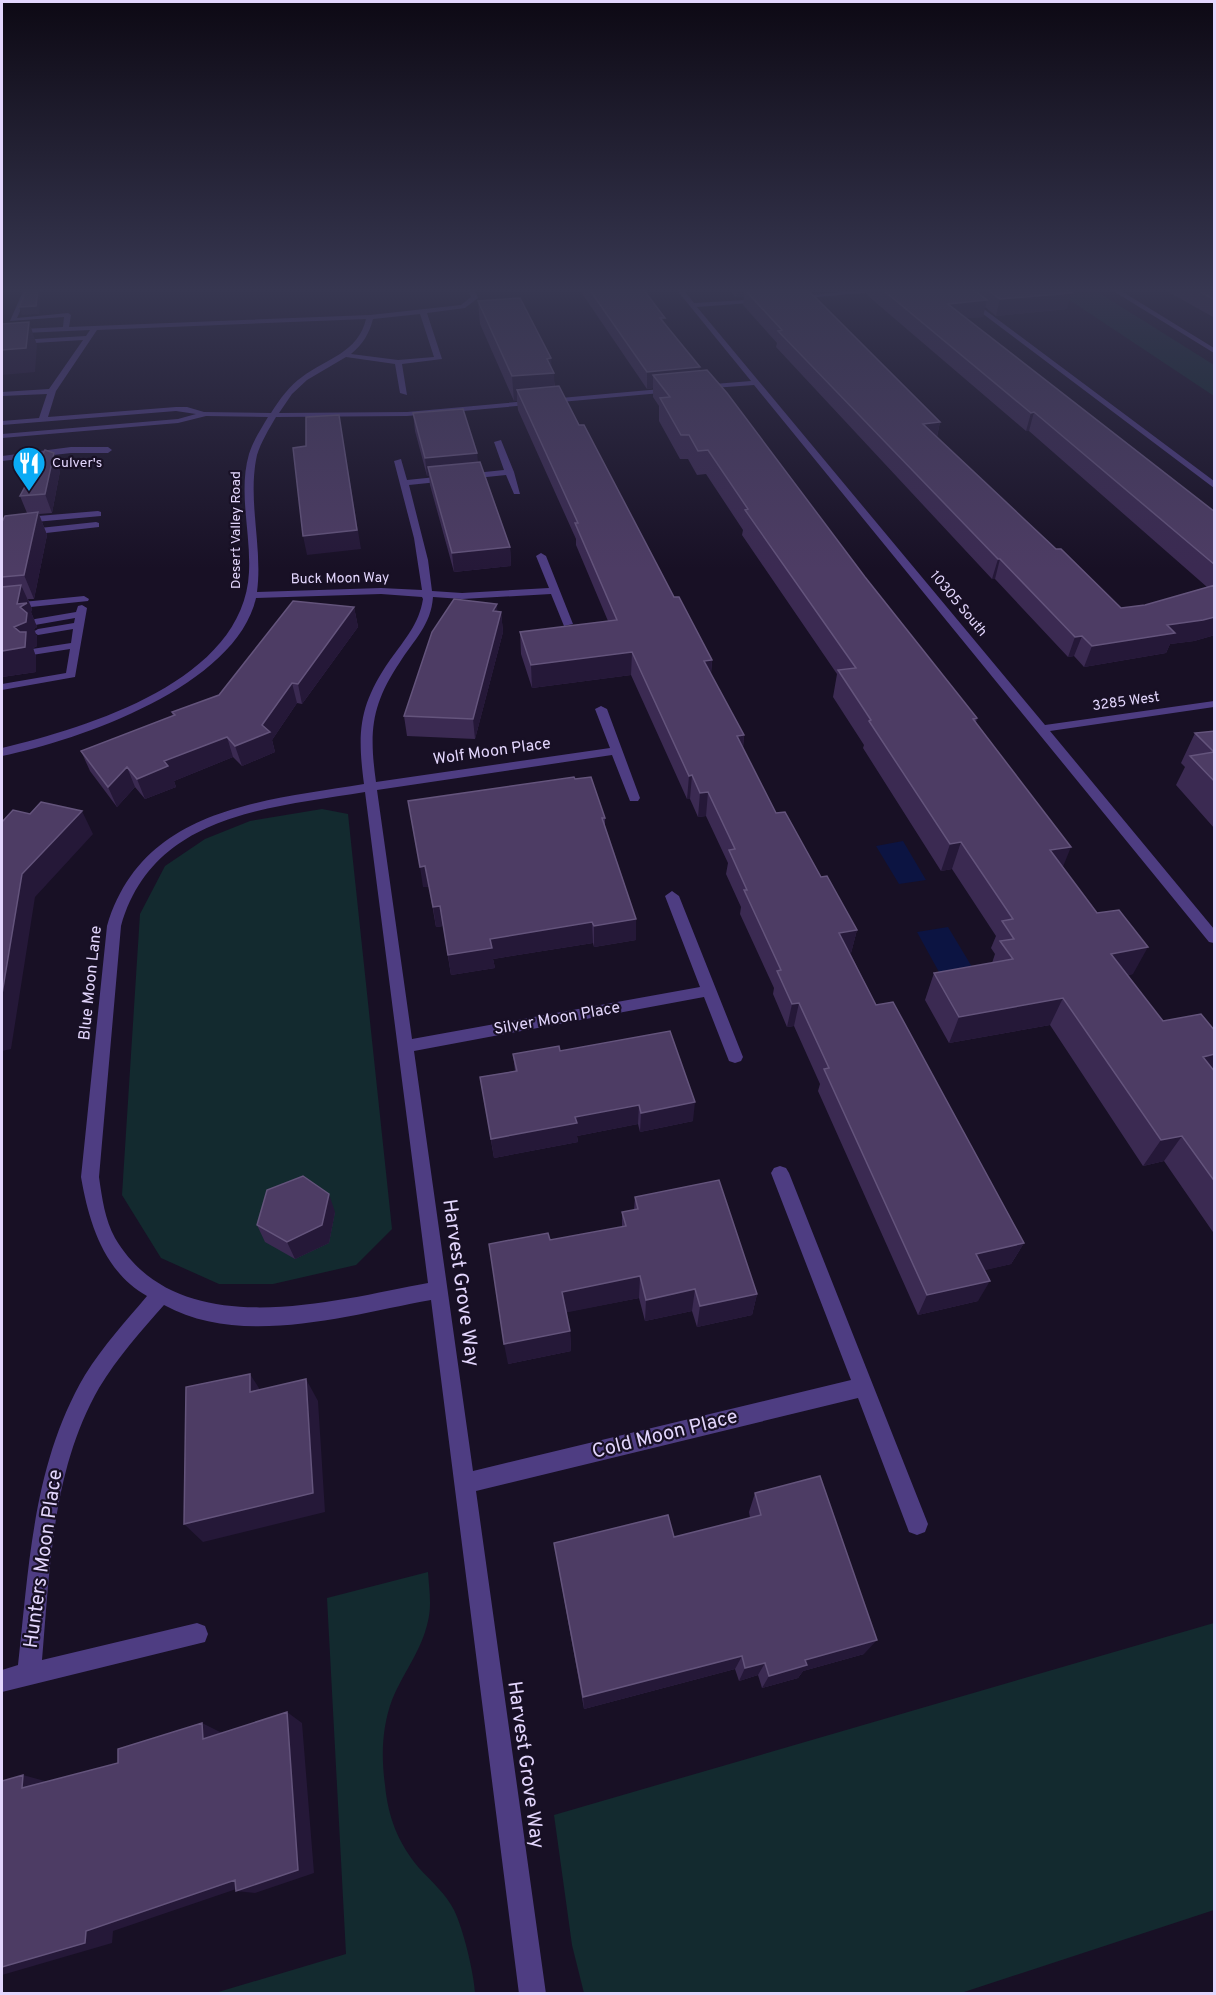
<svg xmlns="http://www.w3.org/2000/svg" width="1216" height="1995" viewBox="0 0 1216 1995" font-family="Overpass,sans-serif">
<style>
.green{fill:#132a2f}
.water{fill:#0c1442}
.lines{fill:none;stroke-linecap:round;stroke-linejoin:round}
.minor{fill:#4e3d82;fill-rule:evenodd}
.wall{fill:#3b2a52}
.shaded-wall{fill:#251838}
.building{fill:#4d3c64;stroke:#64547c;stroke-width:1.5}
.labels{text-anchor:middle;dominant-baseline:central;stroke-width:4.5;stroke-linejoin:round;paint-order:stroke}
.far-poi-label{font-size:14px;fill:#e3d6fd;stroke:#181025;text-anchor:start}
.far-street-label{font-size:14px;fill:#e3d6fd;stroke:#181025}
.street-label{font-size:16px;fill:#e3d6fd;stroke:#181025}
.near-street-label{font-size:20px;fill:#e3d6fd;stroke:#181025}
</style>
<rect width="100%" height="100%" fill="#181025"/>
<path class="green" d="M 1053,289 L 1093,289 L 1214,365 L 1214,396 Z
M 322,809 L 348,814 L 392,1229 L 356,1265 L 273,1284 L 219,1284 L 161,1258 L 122,1195 L 140,914 L 165,866 L 205,839 L 250,821 Z
M 428,1572 C 429,1588 432,1605 428,1621 C 422,1650 403,1673 392,1700 C 382,1727 381,1756 385,1785 C 388,1817 398,1843 419,1868 C 431,1881 446,1894 454,1910 C 463,1928 474,1973 475,1993 L 215,1993 L 346,1954 L 327,1598 Z
M 1214,1623 L 1214,1910 L 961,1993 L 584,1993 L 572,1945 L 554,1815 Z"/>
<path class="water" d="M 903,841 L 926,880 L 899,884 L 876,846 Z
M 948,927 L 978,977 L 945,983 L 917,932 Z"/>
<g class="lines">
<path class="minor" d="M 24,289 L 30,289 L 17,318 L 68,313 L 71,315 L 69,327 L 370,315 L 461,305 L 471,297 L 468,289 L 474,289 L 478,298 L 465,308 L 427,313 L 442,359 L 402,364 L 407,395 L 400,393 L 395,364 L 346,357 L 307,380 L 292,394 L 279,413 L 407,412 L 672,388 L 676,390 L 672,392 L 407,416 L 276,417 C 269,429 261,442 257,455 C 247,500 263,547 257,592 L 381,588 L 422,590 L 414,538 L 394,461 L 401,459 L 407,480 L 504,470 L 494,442 L 501,440 L 514,472 L 520,494 L 514,494 L 506,475 L 409,485 L 428,560 L 432,591 L 462,593 L 549,588 L 536,556 L 541,553 L 546,556 L 573,624 L 564,626 L 551,594 L 462,599 L 433,597 C 431,625 414,640 400,662 C 371,705 369,732 376,782 L 610,748 L 595,709 L 601,706 L 607,709 L 640,798 L 638,801 L 630,801 L 612,755 L 377,790 L 412,1039 L 700,987 L 665,896 L 672,891 L 679,896 L 743,1057 L 741,1061 L 735,1063 L 729,1061 L 704,997 L 414,1051 L 473,1471 L 851,1380 L 771,1173 L 774,1168 L 780,1166 L 786,1168 L 789,1173 L 928,1524 L 925,1532 L 917,1535 L 909,1532 L 858,1398 L 476,1491 L 546,1994 L 519,1994 L 431,1300 C 348,1315 242,1348 164,1305 C 141,1331 117,1358 99,1388 C 52,1470 50,1568 42,1660 L 197,1623 L 205,1626 L 208,1634 L 205,1642 L 2,1692 L 2,1670 L 18,1665 C 29,1566 33,1463 85,1375 C 103,1346 126,1321 147,1296 C 104,1272 89,1223 81,1177 L 107,926 C 142,808 261,801 364,784 C 357,731 359,705 390,660 C 405,639 419,624 423,599 L 422,597 L 381,594 L 256,598 C 236,686 80,740 2,756 L 2,748 C 88,727 244,681 249,572 C 251,533 238,492 249,454 C 253,441 261,429 268,417 L 206,416 L 178,423 L 2,438 L 2,434 L 178,419 L 196,414 L 176,411 L 2,425 L 2,421 L 39,418 L 47,394 L 2,396 L 2,392 L 49,389 L 83,340 L 2,345 L 2,341 L 86,336 L 90,330 L 2,334 L 2,330 L 63,327 L 64,317 L 10,321 ZM 420,314 L 434,357 L 398,360 L 351,354 C 363,344 369,334 373,319 ZM 366,319 C 358,353 327,358 302,377 C 289,386 280,399 271,413 L 204,412 L 187,407 L 176,407 L 48,417 L 56,391 L 97,330 ZM 365,792 L 428,1283 C 331,1301 178,1345 115,1238 C 105,1220 102,1198 99,1177 L 121,926 C 153,814 268,808 365,792 Z
M 676,289 L 683,289 L 694,303 L 765,299 L 763,302 L 697,307 L 1045,725 L 1214,701 L 1214,707 L 1050,731 L 1214,929 L 1214,943 L 1209,942 L 754,385 L 699,389 L 698,387 L 702,385 L 751,381 Z
M 873,289 L 906,289 L 796,299 L 793,297 Z
M 950,289 L 957,289 L 1214,481 L 1214,488 Z
M 1110,289 L 1118,289 L 1214,348 L 1214,353 Z
M 71,447 L 108,447 L 112,450 L 108,453 L 71,453 L 2,461 L 2,456 Z
M 98,511 L 101,512 L 101,516 L 2,525 L 2,519 Z
M 96,522 L 99,523 L 99,527 L 2,538 L 2,532 Z
M 84,596 L 89,599 L 88,601 L 2,610 L 2,604 Z
M 82,605 L 87,608 L 75,677 L 2,690 L 2,684 L 66,673 L 70,649 L 32,655 L 27,652 L 32,649 L 71,643 L 73,629 L 38,635 L 33,632 L 38,629 L 74,623 L 75,618 L 35,625 L 30,622 L 35,619 L 76,612 L 78,606 Z"/>
</g>
<path class="wall" d="M 572,289 L 643,289 L 665,323 L 700,370 L 977,718 L 976,722 L 1063,867 L 1133,974 L 1127,975 L 1163,1021 L 1215,1031 L 1215,1235 L 1164,1161 L 1143,1166 L 1050,1025 L 949,1043 L 925,1000 L 934,973 L 992,963 L 995,954 L 991,948 L 996,936 L 952,869 L 941,871 L 863,748 L 864,745 L 833,697 L 837,674 L 742,535 L 743,530 L 706,474 L 697,475 L 688,459 L 680,459 L 659,421 L 659,406 L 653,397 L 653,388 L 647,389 L 581,292 L 574,292 Z
M 729,289 L 807,289 L 940,422 L 937,437 L 1056,549 L 1121,608 L 1145,605 L 1207,587 L 1029,431 L 1026,431 L 867,295 L 868,289 L 1065,289 L 1067,309 L 996,316 L 985,307 L 983,317 L 966,318 L 1215,512 L 1215,635 L 1194,641 L 1170,644 L 1166,653 L 1084,667 L 1074,656 L 1068,657 L 995,579 L 992,579 L 776,347 L 777,343 L 743,305 L 744,297 L 736,297 Z
M 1163,289 L 1215,289 L 1215,318 Z
M 478,301 L 552,368 L 555,387 L 579,425 L 674,597 L 712,660 L 711,674 L 744,735 L 743,748 L 776,813 L 821,877 L 857,930 L 851,953 L 850,953 L 876,1005 L 1024,1243 L 1011,1264 L 984,1270 L 978,1301 L 918,1315 L 818,1091 L 820,1084 L 794,1026 L 787,1027 L 773,994 L 774,988 L 740,914 L 741,907 L 726,874 L 728,863 L 706,816 L 698,817 L 690,799 L 687,799 L 631,675 L 532,688 L 521,654 L 520,632 L 608,621 L 576,545 L 576,539 L 518,410 L 517,401 L 514,401 L 480,324 Z
M 413,413 L 478,462 L 510,547 L 511,566 L 454,572 L 430,485 L 429,476 L 427,476 L 415,431 Z
M 60,471 L 52,513 L 39,514 L 47,535 L 34,599 L 28,599 L 32,609 L 31,612 L 37,627 L 34,629 L 37,637 L 37,646 L 33,648 L 36,657 L 36,672 L 2,677 L 2,522 L 27,513 L 20,496 Z
M 497,604 L 497,612 L 501,612 L 503,632 L 475,739 L 407,736 L 404,716 Z
M 354,607 L 358,627 L 302,704 L 297,703 L 272,740 L 275,752 L 242,766 L 233,757 L 174,781 L 176,787 L 145,799 L 135,787 L 117,807 L 90,771 L 81,751 L 173,716 L 172,712 L 219,695 Z
M 1215,731 L 1215,829 L 1176,785 L 1185,767 L 1181,763 L 1195,733 Z
M 575,779 L 605,818 L 605,826 L 636,919 L 636,940 L 594,947 L 593,943 L 493,959 L 495,968 L 451,975 L 443,926 L 436,927 L 429,887 L 423,887 Z
M 560,1051 L 693,1121 L 640,1132 L 638,1124 L 577,1136 L 578,1142 L 494,1158 L 480,1077 L 515,1071 L 513,1054 Z
M 635,1197 L 757,1294 L 752,1315 L 697,1327 L 692,1311 L 645,1321 L 639,1298 L 566,1312 L 570,1331 L 571,1351 L 508,1364 L 550,1240 L 622,1227 L 622,1212 L 634,1210 Z
M 335,1212 L 329,1243 L 295,1259 L 265,1242 L 257,1225 Z
M 755,1493 L 864,1654 L 803,1671 L 798,1678 L 762,1688 L 758,1675 L 739,1681 L 735,1669 L 584,1709 L 554,1543 L 674,1537 L 750,1518 L 749,1512 Z"/>
<path class="shaded-wall" d="M 38,289 L 41,289 L 39,314 L 22,315 L 19,307 Z
M 574,289 L 581,289 L 581,292 L 574,292 Z
M 737,289 L 744,289 L 744,297 L 736,297 Z
M 1072,293 L 1067,309 L 996,316 L 1000,299 Z
M 987,300 L 983,317 L 944,320 L 948,304 Z
M 29,322 L 37,345 L 35,372 L 2,375 L 2,350 Z
M 551,358 L 552,373 L 554,373 L 555,397 L 517,390 L 517,401 L 514,401 L 512,376 L 547,359 Z
M 700,367 L 699,384 L 653,375 L 653,388 L 647,389 L 647,372 Z
M 1034,412 L 1029,431 L 1026,431 L 1031,413 Z
M 339,415 L 361,549 L 307,555 L 303,536 Z
M 940,422 L 936,441 L 923,424 Z
M 54,453 L 60,471 L 52,513 L 45,494 Z
M 477,453 L 479,470 L 428,467 L 429,476 L 427,476 L 425,458 Z
M 38,512 L 47,535 L 34,599 L 24,575 Z
M 510,547 L 511,566 L 454,572 L 452,553 Z
M 998,559 L 1000,559 L 995,579 L 992,579 Z
M 21,585 L 32,609 L 31,612 L 37,627 L 34,629 L 37,637 L 37,646 L 33,648 L 36,657 L 36,672 L 2,677 L 2,651 L 14,627 L 17,604 Z
M 497,604 L 498,624 L 501,612 L 503,632 L 475,739 L 473,719 L 493,611 Z
M 354,607 L 358,627 L 302,704 L 298,684 Z
M 1215,617 L 1215,635 L 1194,641 L 1170,644 L 1166,653 L 1084,667 L 1092,646 L 1167,625 Z
M 1082,636 L 1074,656 L 1068,657 L 1075,637 Z
M 632,652 L 631,675 L 532,688 L 531,665 Z
M 712,660 L 710,683 L 704,661 Z
M 292,683 L 297,703 L 272,740 L 275,752 L 242,766 L 235,746 L 262,725 Z
M 744,735 L 742,759 L 737,736 Z
M 227,737 L 233,757 L 174,781 L 176,787 L 145,799 L 137,779 L 164,761 Z
M 127,767 L 135,787 L 117,807 L 108,787 Z
M 692,775 L 690,799 L 687,799 L 689,776 Z
M 708,792 L 706,816 L 698,817 L 700,793 Z
M 82,811 L 93,834 L 35,897 L 11,1049 L 2,1051 L 2,994 L 22,874 Z
M 961,842 L 952,869 L 941,871 L 950,844 Z
M 1071,847 L 1060,874 L 1050,850 Z
M 425,866 L 429,887 L 423,887 L 420,867 Z
M 440,906 L 443,926 L 436,927 L 433,907 Z
M 636,919 L 636,940 L 594,947 L 594,926 Z
M 592,922 L 593,943 L 493,959 L 495,968 L 451,975 L 448,955 L 490,939 Z
M 857,930 L 851,953 L 833,956 L 839,933 Z
M 1148,947 L 1133,974 L 1097,981 L 1111,954 Z
M 1063,998 L 1050,1025 L 949,1043 L 959,1017 Z
M 799,1003 L 794,1026 L 787,1027 L 792,1004 Z
M 1215,1054 L 1215,1074 L 1203,1057 Z
M 695,1102 L 693,1121 L 640,1132 L 641,1113 Z
M 639,1105 L 638,1124 L 577,1136 L 578,1142 L 494,1158 L 491,1139 L 575,1117 Z
M 1182,1136 L 1164,1161 L 1143,1166 L 1161,1140 Z
M 329,1194 L 335,1212 L 329,1243 L 295,1259 L 287,1242 Z
M 1024,1243 L 1011,1264 L 965,1275 L 976,1254 Z
M 640,1276 L 639,1298 L 564,1313 L 562,1292 Z
M 990,1281 L 978,1301 L 918,1315 L 927,1295 Z
M 695,1289 L 692,1311 L 645,1321 L 646,1300 Z
M 757,1294 L 752,1315 L 697,1327 L 700,1306 Z
M 570,1331 L 571,1351 L 508,1364 L 504,1344 Z
M 250,1374 L 264,1396 L 250,1392 Z
M 306,1379 L 318,1401 L 325,1512 L 203,1542 L 184,1524 Z
M 877,1640 L 864,1654 L 803,1671 L 798,1678 L 762,1688 L 769,1676 L 805,1660 Z
M 742,1656 L 735,1669 L 584,1709 L 583,1697 Z
M 765,1663 L 758,1675 L 739,1681 L 745,1668 Z
M 287,1712 L 302,1723 L 314,1873 L 255,1893 L 236,1891 Z
M 202,1723 L 222,1733 L 203,1739 Z
M 23,1775 L 52,1783 L 22,1788 Z
M 235,1880 L 254,1883 L 113,1931 L 112,1943 L 2,1975 L 2,1967 L 86,1931 Z"/>
<path class="building" d="M 27,289 L 38,289 L 36,306 L 19,307 Z
M 589,289 L 643,289 L 665,318 L 660,318 L 700,367 L 647,372 Z
M 744,289 L 807,289 L 940,422 L 923,424 L 1056,549 L 1061,549 L 1121,608 L 1145,605 L 1215,585 L 1215,617 L 1203,620 L 1167,625 L 1175,633 L 1092,646 L 1082,636 L 1075,637 L 1000,559 L 998,559 L 778,331 L 782,330 Z
M 882,289 L 972,289 L 987,300 L 948,304 L 1215,512 L 1215,565 L 1034,412 L 1031,413 Z
M 986,289 L 1065,289 L 1072,293 L 1000,299 Z
M 1195,289 L 1215,289 L 1215,300 Z
M 520,298 L 551,358 L 547,359 L 554,373 L 512,376 L 478,301 Z
M 29,322 L 26,348 L 2,350 L 2,324 Z
M 707,370 L 727,393 L 865,577 L 977,718 L 973,719 L 1071,847 L 1050,850 L 1097,913 L 1119,910 L 1148,947 L 1111,954 L 1163,1021 L 1201,1014 L 1215,1031 L 1215,1054 L 1203,1057 L 1215,1072 L 1215,1182 L 1182,1136 L 1161,1140 L 1063,998 L 959,1017 L 934,973 L 1013,959 L 1000,941 L 1014,939 L 1002,921 L 1013,919 L 961,842 L 950,844 L 869,721 L 871,720 L 838,670 L 856,668 L 745,510 L 748,509 L 708,450 L 698,451 L 689,435 L 681,435 L 660,398 L 670,397 L 653,375 Z
M 559,386 L 579,425 L 584,425 L 674,597 L 679,597 L 712,660 L 704,661 L 744,735 L 737,736 L 776,813 L 785,812 L 821,877 L 827,876 L 857,930 L 839,933 L 876,1005 L 893,1002 L 1024,1243 L 976,1254 L 990,1281 L 927,1295 L 824,1069 L 829,1068 L 799,1003 L 792,1004 L 777,971 L 781,970 L 744,890 L 747,890 L 729,850 L 735,849 L 708,792 L 700,793 L 692,775 L 689,776 L 632,652 L 531,665 L 520,632 L 617,620 L 575,523 L 578,523 L 517,390 Z
M 463,409 L 477,453 L 425,458 L 413,413 Z
M 339,415 L 357,530 L 303,536 L 293,448 L 306,446 L 306,417 Z
M 45,450 L 54,453 L 45,494 L 20,496 Z
M 480,462 L 510,547 L 452,553 L 428,467 Z
M 38,512 L 24,575 L 2,577 L 2,522 L 5,516 Z
M 21,585 L 17,604 L 27,603 L 20,607 L 27,613 L 26,622 L 14,627 L 20,632 L 26,632 L 25,647 L 2,651 L 2,587 Z
M 454,599 L 497,604 L 493,611 L 501,612 L 473,719 L 404,716 L 432,632 Z
M 293,601 L 354,607 L 298,684 L 292,683 L 262,725 L 270,732 L 235,746 L 227,737 L 164,761 L 168,766 L 137,779 L 127,767 L 108,787 L 81,751 L 175,715 L 172,712 L 219,695 Z
M 1215,731 L 1215,782 L 1190,756 L 1214,752 L 1195,733 Z
M 574,777 L 575,779 L 591,777 L 605,818 L 602,818 L 636,919 L 594,926 L 592,922 L 490,939 L 492,948 L 448,955 L 440,906 L 433,907 L 425,866 L 420,867 L 408,801 Z
M 41,802 L 82,811 L 22,874 L 2,994 L 2,822 L 13,810 L 30,814 Z
M 670,1031 L 695,1102 L 641,1113 L 639,1105 L 575,1117 L 577,1123 L 491,1139 L 480,1077 L 517,1071 L 513,1054 L 559,1046 L 560,1051 Z
M 303,1176 L 329,1194 L 322,1225 L 287,1242 L 257,1225 L 267,1190 Z
M 719,1180 L 757,1294 L 700,1306 L 695,1289 L 646,1300 L 640,1276 L 562,1292 L 570,1331 L 504,1344 L 489,1244 L 548,1233 L 550,1240 L 626,1226 L 622,1212 L 638,1209 L 635,1197 Z
M 250,1374 L 250,1392 L 306,1379 L 313,1493 L 184,1524 L 186,1387 Z
M 820,1476 L 877,1640 L 805,1660 L 807,1665 L 769,1676 L 765,1663 L 745,1668 L 742,1656 L 583,1697 L 554,1543 L 668,1515 L 674,1537 L 761,1515 L 755,1493 Z
M 287,1712 L 298,1870 L 236,1891 L 235,1880 L 86,1931 L 85,1943 L 2,1967 L 2,1781 L 23,1775 L 22,1788 L 118,1763 L 118,1749 L 202,1723 L 203,1739 Z"/>
<linearGradient id="sky" x2="0" y2="1"><stop stop-color="#0d0914"/><stop offset="0.51" stop-color="#373751"/><stop offset="1" stop-color="#373751" stop-opacity="0"/></linearGradient>
<rect width="1216" height="569" fill="url(#sky)"/>
<defs>
<symbol id="restaurant-pin" viewBox="-11 -11 22 30"><path d="M0 17L-7.5 6A9.5 9.5 0 1 1 7.5 6Z" fill="#0aabf5" stroke="#181025"/><path d="M-5-6h1v4h1v-4h1v4h1v-4h1v5L-1.5 .5V6h-2V.5L-5-1ZM5-6V6H3V1.5H1.5Q1.5-4 5-6Z" fill="#fff"/></symbol>
</defs>
<g fill-rule="evenodd">
<use href="#restaurant-pin" x="10" y="444" width="38" height="52"/>
</g>
<g class="labels">
<g class="far-poi-label">
<text x="52" y="463">Culver's</text>
</g>
<g class="far-street-label">
<text transform="translate(236 530) rotate(-90)">Desert Valley Road</text>
<text transform="translate(340 579) rotate(-1)">Buck Moon Way</text>
<text transform="translate(958 604) rotate(50)">10305 South</text>
<text transform="translate(1126 702) rotate(-8)">3285 West</text>
</g>
<g class="street-label">
<text transform="translate(492 752) rotate(-8)">Wolf Moon Place</text>
<text transform="translate(91 983) rotate(-84)">Blue Moon Lane</text>
<text transform="translate(557 1019) rotate(-10)">Silver Moon Place</text>
</g>
<g class="near-street-label">
<text transform="translate(460 1283) rotate(82)">Harvest Grove Way</text>
<text transform="translate(665 1435) rotate(-14)">Cold Moon Place</text>
<text transform="translate(44 1559) rotate(-82)">Hunters Moon Place</text>
<text transform="translate(525 1765) rotate(82)">Harvest Grove Way</text>
</g>
</g>
<rect width="1216" height="1995" fill="none" stroke="#e3d6fd" stroke-width="6"/>
</svg>
